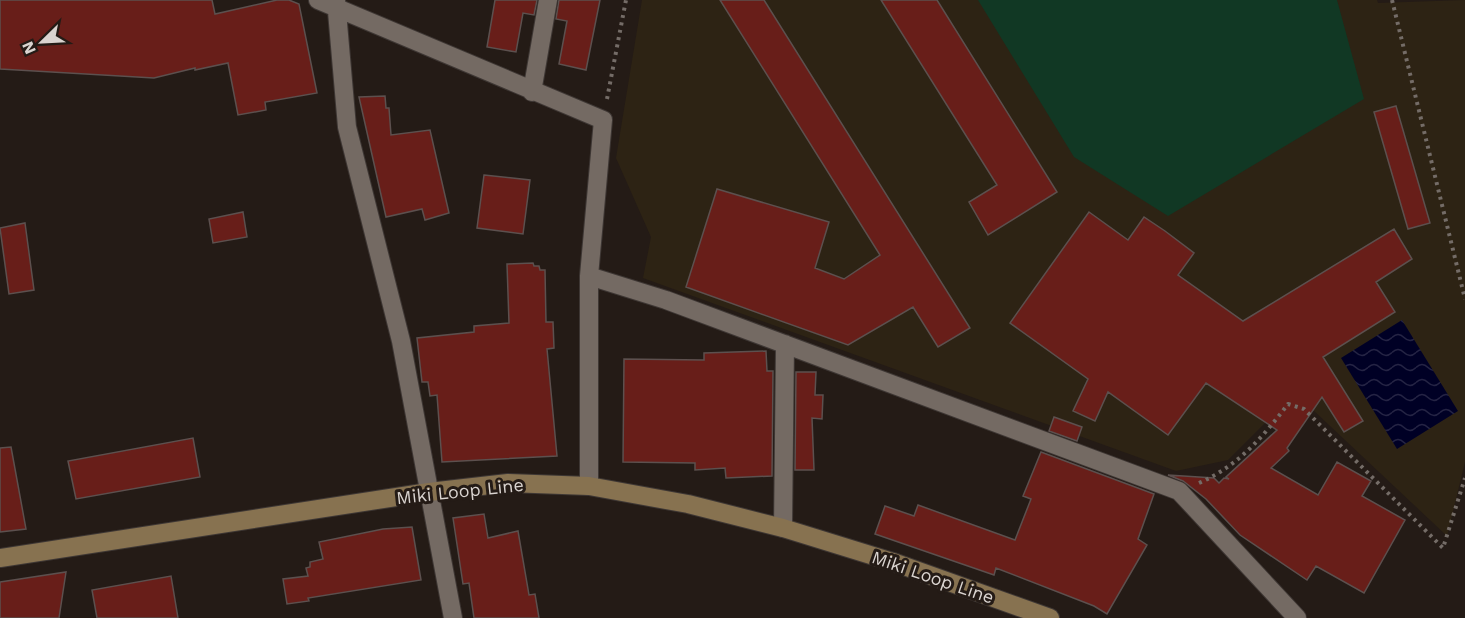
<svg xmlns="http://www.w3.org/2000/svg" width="1465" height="618" viewBox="0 0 1465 618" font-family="'Work Sans',sans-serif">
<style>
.education{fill:#2d2314}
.pitch{fill:#113824}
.water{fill:url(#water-waves)}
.building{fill:#681e19;stroke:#5c504e;stroke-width:1.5}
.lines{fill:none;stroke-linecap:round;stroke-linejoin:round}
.street-casing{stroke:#3e3734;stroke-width:20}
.secondary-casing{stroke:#3e3734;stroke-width:20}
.path{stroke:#746c67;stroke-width:4;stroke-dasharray:3 4.5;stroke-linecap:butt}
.street{stroke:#746a63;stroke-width:18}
.secondary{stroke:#877250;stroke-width:18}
.labels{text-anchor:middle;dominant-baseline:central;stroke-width:6;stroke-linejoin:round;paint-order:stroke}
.street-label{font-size:18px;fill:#dad4d0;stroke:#241b16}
</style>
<defs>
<pattern id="water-waves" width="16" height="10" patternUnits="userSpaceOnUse" patternTransform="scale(1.5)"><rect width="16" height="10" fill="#000025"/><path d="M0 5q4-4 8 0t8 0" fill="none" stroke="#252444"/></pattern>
</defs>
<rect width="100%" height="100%" fill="#241b16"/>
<path class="education" d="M 642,0 L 1377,0 L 1378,3 L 1465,0 L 1465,462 L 1447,536 L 1295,393 L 1228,460 L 1176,471 L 643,278 L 651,237 L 616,158 Z"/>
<path class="pitch" d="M 978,0 L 1337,0 L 1364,99 L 1168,216 L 1074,157 Z"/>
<path class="water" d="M 1402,320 L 1458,411 L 1397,449 L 1341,358 Z"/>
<path class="building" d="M 0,0 L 212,0 L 215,14 L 277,0 L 289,0 L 299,4 L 317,93 L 265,102 L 266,110 L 238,115 L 228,63 L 195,70 L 195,68 L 154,78 L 0,69 Z
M 495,0 L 537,0 L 534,15 L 523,13 L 516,52 L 487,47 Z
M 559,0 L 600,0 L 586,70 L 559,64 L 567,21 L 556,19 Z
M 720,0 L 764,0 L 970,328 L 938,347 L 913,307 L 848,345 L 686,287 L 717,189 L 829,222 L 815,268 L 844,279 L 880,255 Z
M 881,0 L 937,0 L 1057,192 L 988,235 L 969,202 L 997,185 Z
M 385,96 L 386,108 L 389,108 L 391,135 L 430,130 L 449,213 L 425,220 L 422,209 L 386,217 L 359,97 Z
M 1396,106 L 1430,223 L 1408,229 L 1374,112 Z
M 484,175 L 530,180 L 523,234 L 477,228 Z
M 243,212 L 247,237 L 213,243 L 209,219 Z
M 1089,212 L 1128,240 L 1144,217 L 1165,231 L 1194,253 L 1178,275 L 1243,321 L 1394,229 L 1412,259 L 1376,282 L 1395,312 L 1323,357 L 1363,421 L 1344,432 L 1322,397 L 1287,448 L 1289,451 L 1271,468 L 1318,495 L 1337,462 L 1371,481 L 1362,496 L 1405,520 L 1364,593 L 1316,566 L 1307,580 L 1240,535 L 1206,499 L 1183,481 L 1168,475 L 1214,478 L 1219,483 L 1224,478 L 1229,479 L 1226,477 L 1277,430 L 1206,383 L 1168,435 L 1108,392 L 1095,421 L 1073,411 L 1088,379 L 1010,323 Z
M 25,223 L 34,290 L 9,294 L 0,228 Z
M 533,263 L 534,266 L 539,266 L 540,270 L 545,270 L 546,322 L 553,322 L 554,348 L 547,349 L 557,456 L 442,462 L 437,395 L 430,396 L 428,382 L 422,382 L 417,338 L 474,332 L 474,326 L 509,323 L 507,264 Z
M 766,351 L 767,371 L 773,371 L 772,476 L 726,478 L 725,468 L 695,470 L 695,463 L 623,462 L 624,359 L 704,360 L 704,353 Z
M 796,372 L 816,372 L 815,395 L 823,395 L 822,419 L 812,418 L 814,470 L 795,470 Z
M 1054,417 L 1082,427 L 1077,441 L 1049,431 Z
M 193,438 L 200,477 L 76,499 L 68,461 Z
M 11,447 L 26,529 L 0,532 L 0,448 Z
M 1041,452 L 1154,494 L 1138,539 L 1147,545 L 1107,614 L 1094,606 L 996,568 L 994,575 L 875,534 L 885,506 L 914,516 L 918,505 L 1015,540 L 1031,499 L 1023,496 Z
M 484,514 L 488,538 L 518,531 L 529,595 L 535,594 L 539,618 L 474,618 L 469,583 L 463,584 L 453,518 Z
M 412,527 L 421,580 L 308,598 L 309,601 L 287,604 L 283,579 L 308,576 L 306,568 L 310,567 L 310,562 L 323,559 L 319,542 L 383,529 Z
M 66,572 L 59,618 L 0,618 L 0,582 Z
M 171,576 L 178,618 L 97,618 L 92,590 Z"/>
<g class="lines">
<defs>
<path id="street" d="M 318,0 L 603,120 L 589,276 L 589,486
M 336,0 L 347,127 L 401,341 L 453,618
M 532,92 L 548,0
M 589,276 L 666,300 L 1179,491 L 1297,618
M 783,528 L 785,344"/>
<path id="secondary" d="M 0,558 L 429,492 L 508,483 L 589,486 L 688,504 L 783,528 L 893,562 L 1050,618"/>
</defs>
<use href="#street" class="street-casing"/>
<use href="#secondary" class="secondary-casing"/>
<path class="path" d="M 1392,0 L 1465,299
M 607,99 L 626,0
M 1199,483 C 1238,466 1263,437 1288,404 L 1304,409 L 1443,548 L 1465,478"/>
<use href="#street" class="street"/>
<use href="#secondary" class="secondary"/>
</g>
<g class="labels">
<g class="street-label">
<text transform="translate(460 491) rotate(-6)">Miki Loop Line</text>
<text transform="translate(933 577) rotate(19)">Miki Loop Line</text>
</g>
</g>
<g transform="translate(42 42) rotate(246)" stroke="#241b16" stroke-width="4.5" paint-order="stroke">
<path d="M0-4.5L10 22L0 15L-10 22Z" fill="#dad4d0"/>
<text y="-9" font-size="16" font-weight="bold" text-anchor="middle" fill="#dad4d0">N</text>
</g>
</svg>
